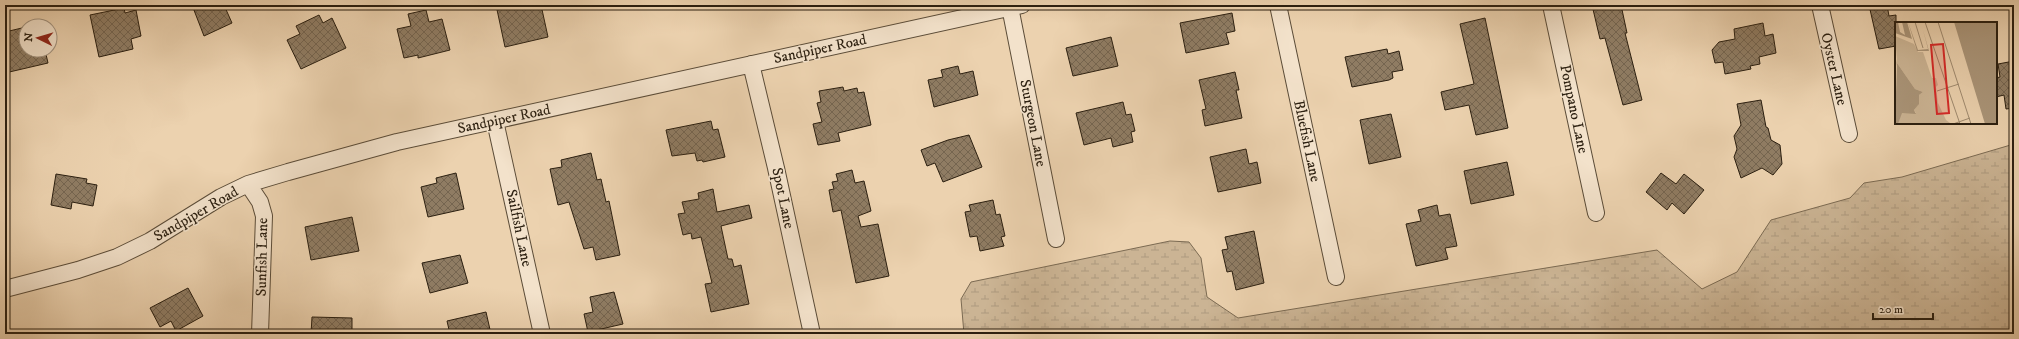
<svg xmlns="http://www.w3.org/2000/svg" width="2019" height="339" viewBox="0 0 2019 339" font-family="'IM FELL DW Pica',serif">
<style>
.wetland{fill:url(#wetland-marsh);stroke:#7b6a52}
.building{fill:url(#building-cross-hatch);stroke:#2b1f10}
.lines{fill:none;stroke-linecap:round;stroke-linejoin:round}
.minor-casing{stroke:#5b4c38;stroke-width:18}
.minor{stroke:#f3e2cb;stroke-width:16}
.labels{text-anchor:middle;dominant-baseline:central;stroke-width:3;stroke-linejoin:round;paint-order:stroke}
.street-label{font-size:15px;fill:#2b1f10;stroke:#f3e2cb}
.inset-road{fill:none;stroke:#9f8a6f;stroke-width:1}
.view{fill:#d62828;fill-opacity:0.15;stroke:#d62828;stroke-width:2}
.inset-edge{fill:none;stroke:#2b1f10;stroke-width:2}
</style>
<defs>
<pattern id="wetland-marsh" width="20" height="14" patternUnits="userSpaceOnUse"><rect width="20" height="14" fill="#cbb494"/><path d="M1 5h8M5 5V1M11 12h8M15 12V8" fill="none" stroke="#ae9a7f"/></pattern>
<pattern id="building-cross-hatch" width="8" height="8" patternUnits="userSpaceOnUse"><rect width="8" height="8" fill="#8f7c63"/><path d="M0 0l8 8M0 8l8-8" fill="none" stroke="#756550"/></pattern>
</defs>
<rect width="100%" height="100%" fill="#ecd2af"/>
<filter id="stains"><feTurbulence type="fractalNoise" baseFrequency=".005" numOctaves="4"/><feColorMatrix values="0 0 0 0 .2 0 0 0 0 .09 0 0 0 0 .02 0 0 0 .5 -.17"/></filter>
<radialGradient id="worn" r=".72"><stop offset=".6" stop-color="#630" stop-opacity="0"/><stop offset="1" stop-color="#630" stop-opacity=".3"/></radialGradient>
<path class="wetland" d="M 2014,144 L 2014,334 L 964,334 L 961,299 L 971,282 L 1170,241 L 1189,242 L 1201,258 L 1207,297 L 1238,318 L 1657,250 L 1702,289 L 1737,272 L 1771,220 L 1850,198 L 1864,183 L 1902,177 Z"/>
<path class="building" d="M 192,5 L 224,5 L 232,23 L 204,36 Z
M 496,5 L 541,5 L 548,37 L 505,47 Z
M 1592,5 L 1621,5 L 1627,33 L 1625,33 L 1642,100 L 1623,105 L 1605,38 L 1600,39 Z
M 1869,5 L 1887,5 L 1889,16 L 1896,15 L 1896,46 L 1879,49 Z
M 124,8 L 125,13 L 136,10 L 141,36 L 131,39 L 133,49 L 99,57 L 90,15 Z
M 426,10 L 429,22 L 442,19 L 450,50 L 418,58 L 418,55 L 404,58 L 397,29 L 411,26 L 408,14 Z
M 1232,13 L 1235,31 L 1226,33 L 1229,44 L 1186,53 L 1180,23 Z
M 319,15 L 323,23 L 332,18 L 346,48 L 301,69 L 287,40 L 300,34 L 296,26 Z
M 1485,18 L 1508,128 L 1476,135 L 1469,105 L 1445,110 L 1441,92 L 1474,84 L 1460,24 Z
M 1763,23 L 1765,36 L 1773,34 L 1776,53 L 1759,57 L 1760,64 L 1750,66 L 1751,69 L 1725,74 L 1723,62 L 1715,63 L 1712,50 L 1719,42 L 1735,39 L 1734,29 Z
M 26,27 L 26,50 L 45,50 L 48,63 L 5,73 L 5,32 Z
M 1111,37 L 1118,66 L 1073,76 L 1066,48 Z
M 1387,49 L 1388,54 L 1399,51 L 1403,70 L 1392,72 L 1393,78 L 1389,80 L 1352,87 L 1345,57 Z
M 2014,61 L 2014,108 L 2006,109 L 2004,95 L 1996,97 L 1996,78 L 2000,77 L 1998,64 Z
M 958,66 L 960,74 L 973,71 L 978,95 L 934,107 L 928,80 L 943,77 L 941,70 Z
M 1235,72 L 1239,90 L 1236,90 L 1242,118 L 1205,126 L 1202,110 L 1206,109 L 1199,80 Z
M 843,87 L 844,91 L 857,88 L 858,93 L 864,92 L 871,125 L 838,133 L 840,141 L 818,145 L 813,124 L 822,122 L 817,103 L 821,102 L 819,91 Z
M 1761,100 L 1766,127 L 1768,128 L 1771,140 L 1780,145 L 1782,164 L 1773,175 L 1762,168 L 1741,178 L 1734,157 L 1737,149 L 1734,136 L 1741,125 L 1737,104 Z
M 1123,102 L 1126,115 L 1131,114 L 1135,131 L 1131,132 L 1133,142 L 1113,147 L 1111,138 L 1084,145 L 1076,113 Z
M 1391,114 L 1401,157 L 1369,164 L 1360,120 Z
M 711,121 L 713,130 L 718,129 L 725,157 L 703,162 L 702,160 L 697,161 L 695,153 L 672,156 L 666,130 Z
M 969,135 L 982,167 L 943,182 L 935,163 L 927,166 L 921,150 L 948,140 Z
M 1246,149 L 1249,164 L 1257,162 L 1261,183 L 1218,192 L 1210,157 Z
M 591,153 L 597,180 L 601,179 L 606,202 L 609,201 L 620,255 L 596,260 L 593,247 L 584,249 L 569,202 L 558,205 L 550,169 L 562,167 L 561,160 Z
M 1507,162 L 1514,195 L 1471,204 L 1464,171 Z
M 852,170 L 855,183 L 864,181 L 871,211 L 858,216 L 861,227 L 878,224 L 889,276 L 856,283 L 841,210 L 833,212 L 829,190 L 834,189 L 832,182 L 838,181 L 836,174 Z
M 456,173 L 464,209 L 428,217 L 421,187 L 437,183 L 436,178 Z
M 1661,173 L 1676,184 L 1684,174 L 1704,190 L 1684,214 L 1672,203 L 1667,210 L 1646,192 Z
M 56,174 L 87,179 L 86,183 L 97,185 L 93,206 L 72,202 L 71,209 L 51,205 Z
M 713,189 L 717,212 L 749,205 L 752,218 L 721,226 L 728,259 L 732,259 L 734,267 L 741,265 L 749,304 L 711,312 L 705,284 L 712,283 L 701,237 L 692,239 L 691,233 L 683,235 L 678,214 L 685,213 L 682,202 L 699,199 L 698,193 Z
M 993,200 L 996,215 L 1000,214 L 1005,236 L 1001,237 L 1004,246 L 980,251 L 977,236 L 970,237 L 965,212 L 971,211 L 969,205 Z
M 1437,205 L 1439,216 L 1450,214 L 1457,246 L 1445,248 L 1448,259 L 1416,266 L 1406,224 L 1421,221 L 1418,210 Z
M 352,217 L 359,251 L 311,260 L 305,227 Z
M 1254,231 L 1264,283 L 1236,290 L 1232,271 L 1227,272 L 1222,250 L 1228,249 L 1225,237 Z
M 460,255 L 468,283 L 430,293 L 422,263 Z
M 188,288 L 203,316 L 176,331 L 171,321 L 160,327 L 150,308 Z
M 614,292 L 623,324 L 588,332 L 584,314 L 593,312 L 590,297 Z
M 486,312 L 491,334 L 450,334 L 447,321 Z
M 312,317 L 352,318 L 352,334 L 311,334 Z"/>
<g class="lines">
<defs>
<path id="minor" d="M 1278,5 L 1336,277
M 1551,5 L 1596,213
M 1820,5 L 1849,134
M 1010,7 L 1056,239
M 751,64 L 776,168 L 812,334
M 495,121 L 542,334
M 248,184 L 260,202 L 264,216 L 260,334
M 5,289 L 78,270 L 117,257 L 150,241 L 221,197 L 248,184 L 288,172 L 397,142 L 1022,5"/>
</defs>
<use href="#minor" class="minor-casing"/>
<use href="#minor" class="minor"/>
</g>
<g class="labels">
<g class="street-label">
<text transform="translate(820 49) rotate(-12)">Sandpiper Road</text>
<text transform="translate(1834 69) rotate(77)">Oyster Lane</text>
<text transform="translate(1574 109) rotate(78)">Pompano Lane</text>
<text transform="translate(504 119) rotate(-12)">Sandpiper Road</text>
<text transform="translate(1033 123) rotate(79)">Sturgeon Lane</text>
<text transform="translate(1307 141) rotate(78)">Bluefish Lane</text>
<text transform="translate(783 198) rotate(78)">Spot Lane</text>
<text transform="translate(196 214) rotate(-30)">Sandpiper Road</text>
<text transform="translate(519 228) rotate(78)">Sailfish Lane</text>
<text transform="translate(262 257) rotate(-89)">Sunfish Lane</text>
</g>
</g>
<g transform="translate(1895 22)">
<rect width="102" height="102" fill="#ecd2af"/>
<path d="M 0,14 L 19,22 L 23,30 L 28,30 L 37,56 L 41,56 L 43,63 L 41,65 L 43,81 L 51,98 L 55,101 L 3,102 L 6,91 L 21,91 L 19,88 L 23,83 L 24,73 L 28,70 L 20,67 L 2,41 L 0,47 L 2,37 Z" fill="#cbb494"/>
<path d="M 0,0 L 3,0 L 5,10 L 10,13 L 7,0 L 12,0 L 17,17 L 0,11 ZM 13,0 L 23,28 L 33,27 L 28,8 L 34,29 L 22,29 ZM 59,0 L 102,0 L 102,102 L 90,102 ZM 2,41 L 20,67 L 28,70 L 24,73 L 24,82 L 19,88 L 21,92 L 7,91 L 3,102 L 0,102 Z" fill="#aa9579"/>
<path class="inset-road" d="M 20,0 L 28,26M 30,0 L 65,102M 43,0 L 76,102M 42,69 L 64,62M 58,102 L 75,96"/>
<path class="view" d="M 48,22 L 54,91 L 42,92 L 36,23 Z"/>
<rect width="102" height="102" class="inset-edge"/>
</g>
<rect width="2019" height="339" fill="none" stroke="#ecd2af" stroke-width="20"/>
<rect x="6" y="6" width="2007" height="327" fill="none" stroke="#2b1f10" stroke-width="2"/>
<rect x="10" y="10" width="1999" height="319" fill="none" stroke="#2b1f10"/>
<g transform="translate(38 38) rotate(275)"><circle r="19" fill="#f3e2cb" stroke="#a39480"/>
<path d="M0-3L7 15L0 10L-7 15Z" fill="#8f2418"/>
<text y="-6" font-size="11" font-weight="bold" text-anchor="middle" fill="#2b1f10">N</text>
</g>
<path d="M1873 313v6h60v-6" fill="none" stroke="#2b1f10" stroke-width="2"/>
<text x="1879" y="313" font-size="12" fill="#2b1f10" stroke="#f3e2cb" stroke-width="3" paint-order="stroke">20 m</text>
<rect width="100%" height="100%" filter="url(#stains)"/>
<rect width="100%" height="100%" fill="url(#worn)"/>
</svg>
